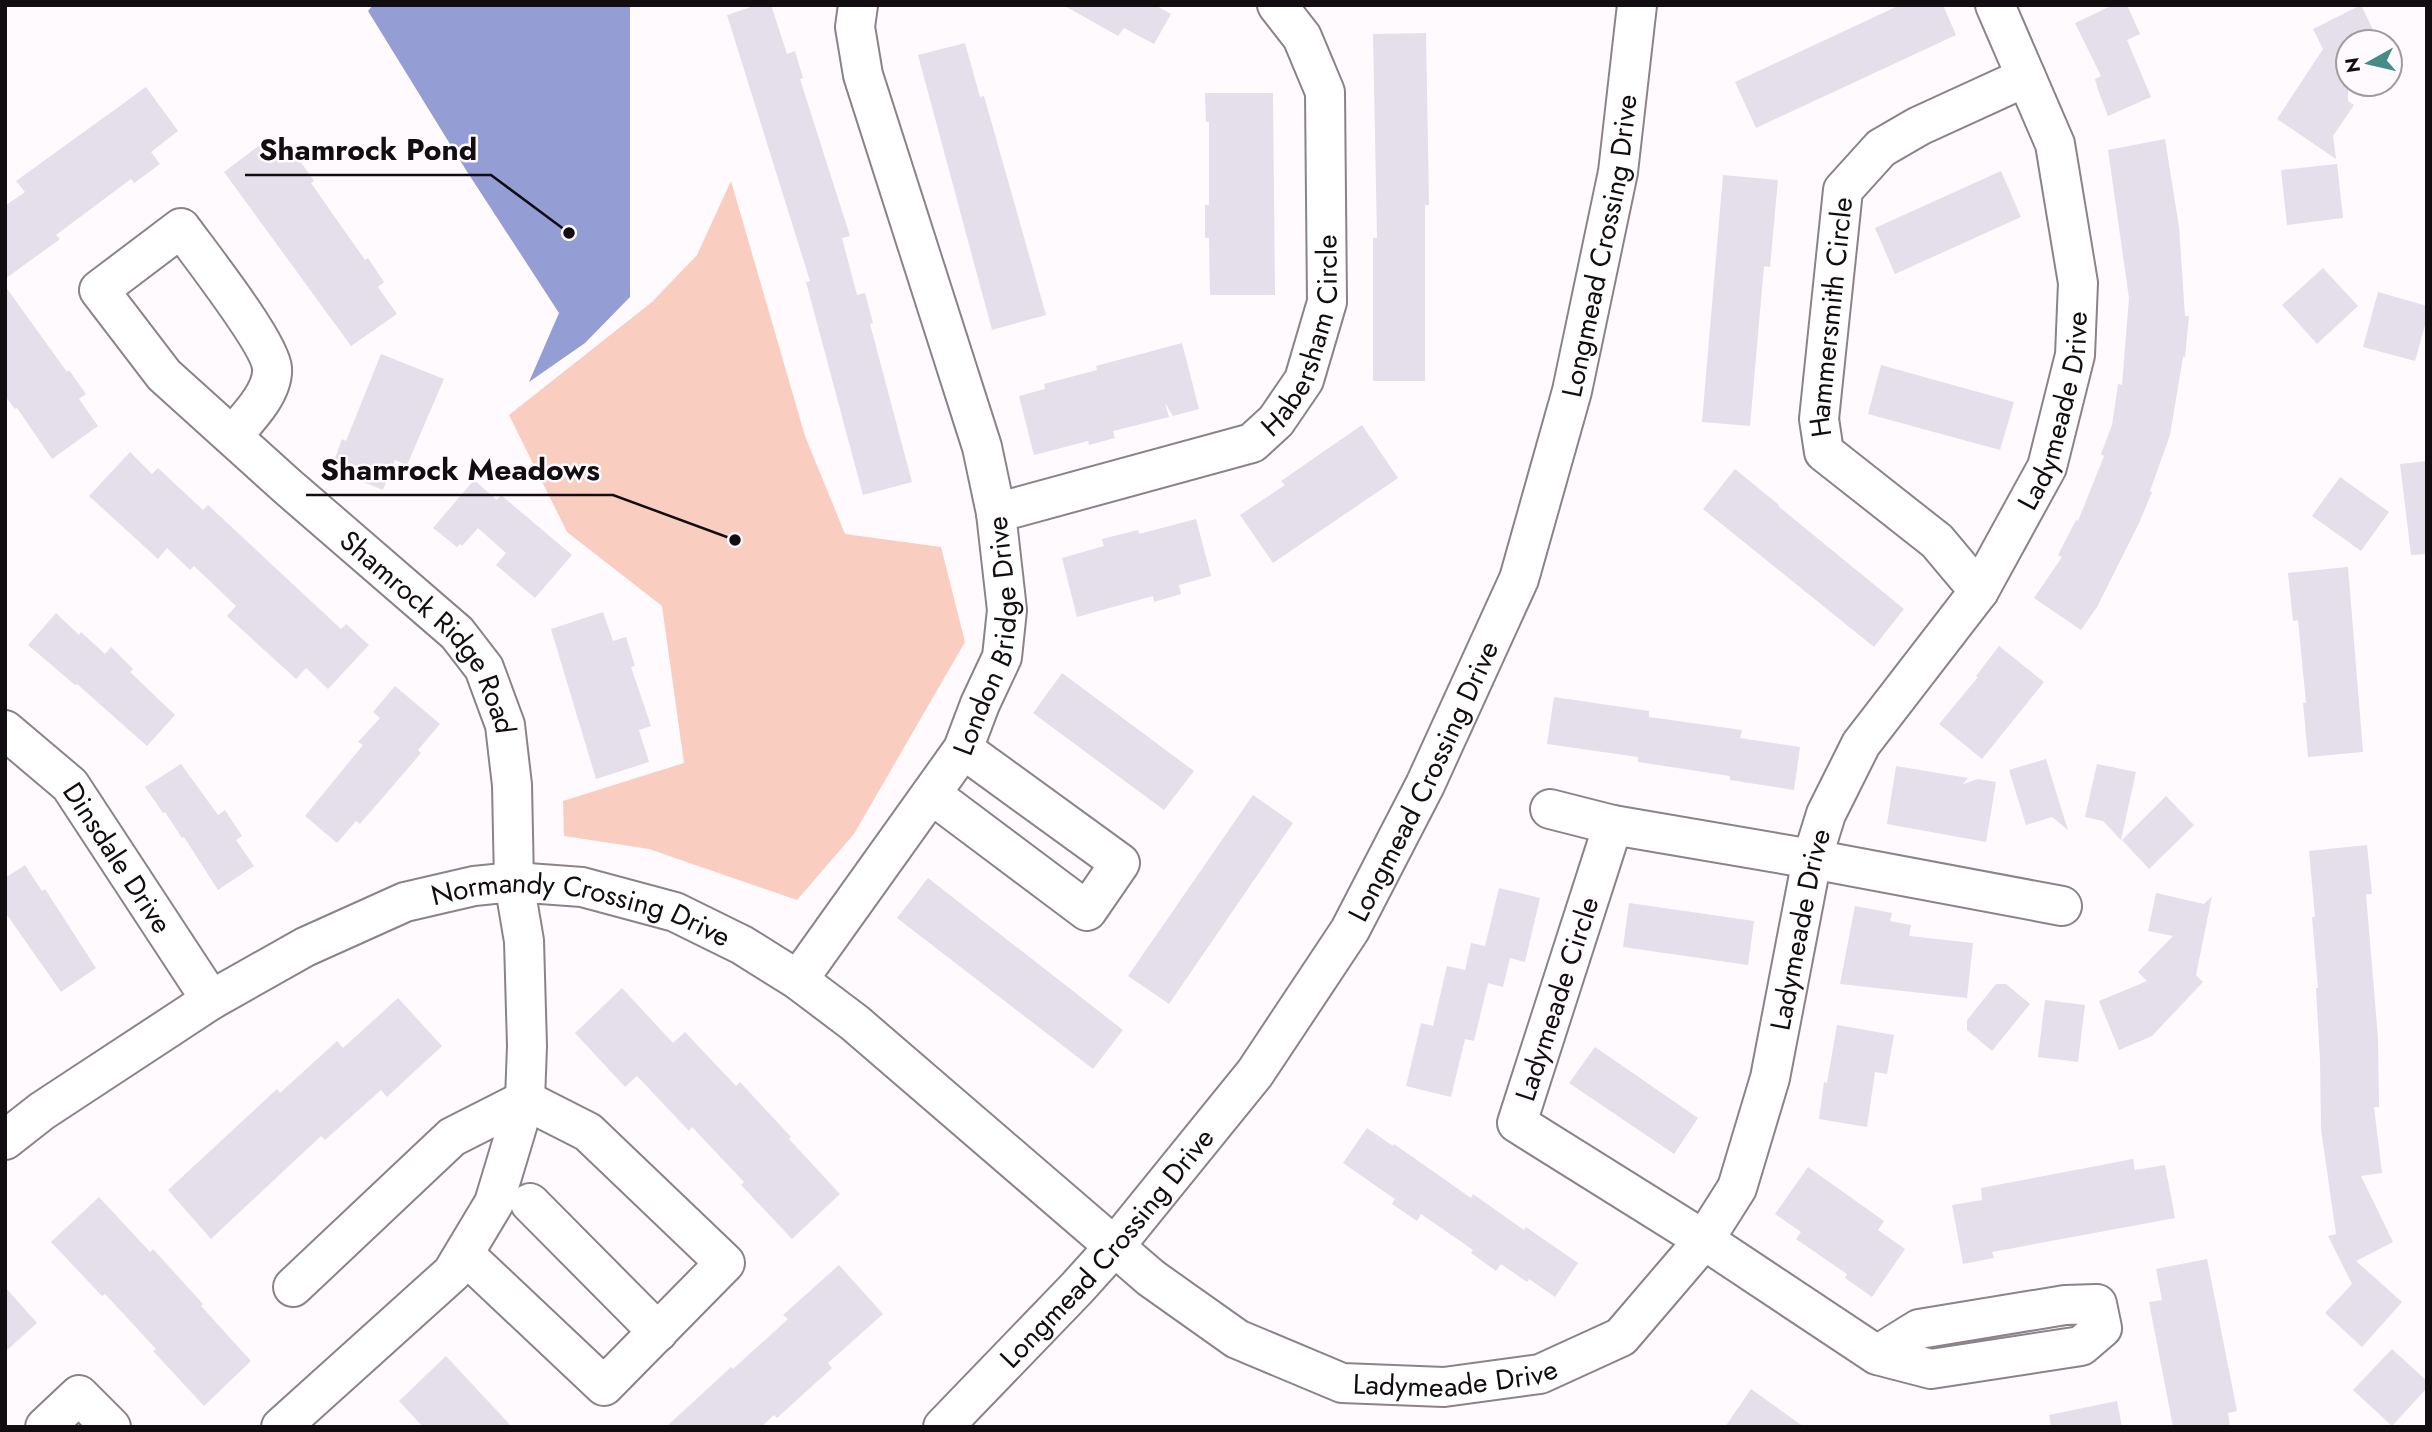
<svg xmlns="http://www.w3.org/2000/svg" width="2432" height="1432" viewBox="0 0 2432 1432" font-family="Jost,sans-serif">
<style>
.green{fill:#facdc1}
.water{fill:#959dd5}
.building{fill:#e4dfea}
.lines{fill:none;stroke-linecap:round;stroke-linejoin:round}
.minor-casing{stroke:#8c8289;stroke-width:42}
.minor{stroke:#fff;stroke-width:38}
.labels{text-anchor:middle;dominant-baseline:central;stroke-width:5;stroke-linejoin:round;paint-order:stroke}
.street-label{font-size:28px;fill:#110d10;stroke:#fefafd}
.leader{fill:none;stroke:#110d10;stroke-width:2.5}
.callout-dot{fill:#110d10;stroke:#fefafd;stroke-width:2.5}
.callout-label{font-size:30px;text-anchor:middle;font-weight:bold;fill:#110d10;stroke:#fefafd;stroke-width:5;stroke-linejoin:round;paint-order:stroke}
</style>
<rect width="100%" height="100%" fill="#fefafd"/>
<path class="green" d="M 731,181 L 805,436 L 845,534 L 941,547 L 965,642 L 854,834 L 797,900 L 649,849 L 564,836 L 563,801 L 684,763 L 662,606 L 567,532 L 509,415 L 652,302 L 697,255 Z"/>
<path class="water" d="M 373,5 L 630,5 L 630,297 L 585,343 L 529,382 L 559,313 L 466,170 L 368,11 Z"/>
<path class="building" d="M 757,5 L 771,5 L 787,54 L 795,51 L 803,78 L 800,79 L 850,236 L 842,238 L 857,295 L 865,293 L 873,323 L 870,324 L 912,482 L 863,495 L 806,282 L 810,281 L 727,15 Z
M 1063,5 L 1155,5 L 1171,14 L 1154,44 L 1124,28 L 1118,36 Z
M 1900,5 L 1943,5 L 1956,35 L 1756,128 L 1735,82 Z
M 2113,5 L 2127,5 L 2140,34 L 2127,40 L 2151,97 L 2108,116 L 2098,90 L 2095,79 L 2101,76 L 2075,23 Z
M 2361,5 L 2379,42 L 2348,42 L 2348,101 L 2354,105 L 2333,136 L 2336,159 L 2277,119 L 2323,49 L 2313,29 Z
M 1426,33 L 1429,205 L 1425,205 L 1425,381 L 1373,381 L 1373,238 L 1377,238 L 1373,34 Z
M 965,43 L 980,97 L 984,96 L 1046,315 L 992,330 L 918,55 Z
M 146,87 L 178,131 L 151,152 L 160,164 L 134,183 L 131,179 L 56,235 L 60,239 L 5,279 L 5,206 L 25,192 L 16,181 Z
M 1205,93 L 1273,93 L 1275,295 L 1210,295 L 1209,238 L 1205,238 L 1205,205 L 1209,205 L 1209,122 L 1206,122 Z
M 269,138 L 286,161 L 295,154 L 314,181 L 311,183 L 365,260 L 368,258 L 384,282 L 378,287 L 397,314 L 351,346 L 224,172 Z
M 2165,139 L 2179,227 L 2185,316 L 2189,316 L 2185,357 L 2183,357 L 2170,435 L 2150,491 L 2152,492 L 2139,523 L 2097,607 L 2081,630 L 2034,598 L 2062,557 L 2058,555 L 2076,520 L 2078,521 L 2104,456 L 2101,454 L 2112,425 L 2118,384 L 2122,385 L 2129,298 L 2108,150 Z
M 2337,164 L 2343,218 L 2287,225 L 2281,170 Z
M 2001,171 L 2021,217 L 1895,274 L 1875,228 Z
M 1723,175 L 1778,180 L 1770,267 L 1764,266 L 1750,426 L 1702,422 Z
M 2323,268 L 2358,306 L 2317,344 L 2282,305 Z
M 5,286 L 67,372 L 69,370 L 86,394 L 79,399 L 98,426 L 52,459 L 17,408 L 15,409 L 5,396 Z
M 2378,292 L 2427,306 L 2427,318 L 2415,361 L 2363,347 Z
M 1182,343 L 1199,409 L 1173,416 L 1165,403 L 1169,417 L 1113,431 L 1115,438 L 1089,445 L 1088,441 L 1034,455 L 1019,396 L 1045,389 L 1044,384 L 1097,370 L 1096,366 Z
M 381,354 L 444,379 L 407,465 L 395,460 L 383,490 L 331,469 L 342,439 L 346,441 Z
M 1881,365 L 2014,402 L 2000,450 L 1868,414 Z
M 1362,425 L 1398,478 L 1273,563 L 1240,515 L 1285,485 L 1281,481 Z
M 130,452 L 152,474 L 158,468 L 203,510 L 208,505 L 341,629 L 346,624 L 369,645 L 328,689 L 306,668 L 296,679 L 227,616 L 236,606 L 194,566 L 190,570 L 167,548 L 158,559 L 89,496 Z
M 2427,461 L 2427,554 L 2411,555 L 2400,464 Z
M 1735,469 L 1779,505 L 1778,506 L 1904,609 L 1874,647 L 1703,509 Z
M 2340,477 L 2389,512 L 2361,551 L 2312,516 Z
M 474,480 L 497,500 L 501,495 L 572,555 L 535,598 L 496,565 L 506,553 L 478,528 L 462,546 L 460,544 L 457,547 L 433,528 Z
M 1196,519 L 1211,576 L 1179,585 L 1181,594 L 1154,602 L 1153,596 L 1077,617 L 1062,558 L 1104,546 L 1102,539 L 1138,530 L 1139,534 Z
M 2348,567 L 2363,752 L 2308,757 L 2303,703 L 2306,703 L 2298,620 L 2293,621 L 2288,573 Z
M 603,612 L 613,641 L 626,637 L 635,666 L 631,667 L 651,726 L 639,730 L 649,762 L 596,779 L 551,629 Z
M 56,613 L 79,635 L 81,632 L 105,654 L 111,647 L 133,669 L 130,672 L 175,715 L 147,746 L 77,684 L 75,685 L 28,645 Z
M 1999,646 L 2044,682 L 1982,759 L 1939,724 L 1978,677 L 1976,676 Z
M 1062,673 L 1194,771 L 1164,810 L 1033,713 Z
M 395,686 L 440,724 L 418,750 L 421,753 L 360,824 L 356,821 L 337,843 L 305,816 L 363,745 L 358,742 L 380,718 L 373,712 Z
M 1554,697 L 1649,711 L 1649,717 L 1742,730 L 1740,738 L 1800,747 L 1794,790 L 1730,780 L 1730,776 L 1638,762 L 1638,757 L 1547,744 Z
M 2046,759 L 2056,792 L 2068,830 L 2052,817 L 2026,825 L 2009,770 Z
M 181,764 L 218,815 L 225,810 L 242,836 L 236,840 L 254,866 L 218,890 L 184,837 L 182,838 L 165,812 L 163,813 L 145,787 Z
M 2097,764 L 2136,772 L 2121,840 L 2103,821 L 2085,817 Z
M 1896,766 L 1968,778 L 1963,784 L 1978,779 L 1996,782 L 1986,842 L 1887,824 Z
M 1253,795 L 1293,823 L 1169,1004 L 1128,976 Z
M 2166,796 L 2194,825 L 2149,869 L 2122,840 Z
M 2367,845 L 2372,894 L 2366,894 L 2378,1038 L 2379,1107 L 2374,1107 L 2382,1173 L 2361,1176 L 2393,1242 L 2356,1261 L 2402,1302 L 2362,1347 L 2325,1313 L 2352,1284 L 2328,1236 L 2336,1234 L 2321,1129 L 2320,1060 L 2316,988 L 2318,988 L 2312,917 L 2315,917 L 2309,851 Z
M 25,865 L 42,891 L 45,889 L 96,968 L 61,992 L 5,912 L 5,878 Z
M 928,878 L 1123,1030 L 1093,1069 L 897,918 Z
M 1499,888 L 1540,898 L 1525,962 L 1510,958 L 1503,987 L 1488,983 L 1474,1041 L 1465,1039 L 1451,1097 L 1406,1086 L 1421,1023 L 1433,1026 L 1447,966 L 1465,970 L 1471,943 L 1485,946 Z
M 2156,893 L 2204,904 L 2212,896 L 2196,975 L 2203,982 L 2152,1036 L 2119,1050 L 2099,1001 L 2147,981 L 2138,972 L 2173,936 L 2148,931 Z
M 1629,903 L 1754,921 L 1748,965 L 1623,947 Z
M 1855,906 L 1892,913 L 1890,921 L 1911,925 L 1909,936 L 1973,943 L 1967,998 L 1840,984 Z
M 1996,984 L 2006,984 L 2030,1004 L 1992,1051 L 1967,1030 L 1967,1020 Z
M 622,988 L 673,1043 L 685,1032 L 736,1086 L 740,1082 L 791,1137 L 789,1139 L 840,1194 L 792,1239 L 741,1185 L 744,1182 L 692,1127 L 689,1131 L 637,1076 L 625,1087 L 575,1033 Z
M 398,998 L 442,1046 L 387,1097 L 381,1090 L 325,1140 L 321,1136 L 211,1239 L 168,1190 L 277,1089 L 280,1093 L 337,1041 L 343,1048 Z
M 2045,1000 L 2085,1005 L 2078,1062 L 2038,1057 Z
M 1837,1025 L 1894,1035 L 1887,1074 L 1875,1072 L 1867,1127 L 1819,1119 L 1824,1082 L 1827,1083 Z
M 1595,1047 L 1698,1118 L 1674,1154 L 1569,1083 Z
M 1367,1128 L 1393,1146 L 1394,1144 L 1471,1198 L 1473,1194 L 1524,1230 L 1526,1227 L 1578,1263 L 1555,1297 L 1529,1279 L 1527,1282 L 1501,1264 L 1496,1271 L 1471,1253 L 1473,1250 L 1421,1214 L 1417,1221 L 1392,1204 L 1395,1199 L 1343,1163 Z
M 2133,1159 L 2135,1170 L 2165,1165 L 2175,1218 L 1992,1252 L 1994,1258 L 1963,1264 L 1952,1205 L 1982,1200 L 1981,1188 Z
M 1808,1167 L 1884,1221 L 1878,1230 L 1905,1249 L 1872,1297 L 1845,1278 L 1847,1274 L 1796,1239 L 1801,1232 L 1775,1214 Z
M 99,1197 L 150,1252 L 153,1249 L 203,1304 L 201,1306 L 251,1361 L 204,1406 L 153,1351 L 156,1349 L 105,1294 L 102,1296 L 51,1242 Z
M 2207,1259 L 2237,1411 L 2228,1413 L 2230,1427 L 2173,1427 L 2149,1302 L 2162,1300 L 2156,1269 Z
M 839,1265 L 883,1314 L 828,1363 L 832,1368 L 777,1418 L 774,1415 L 761,1427 L 666,1427 L 731,1367 L 733,1369 L 788,1319 L 783,1315 Z
M 5,1287 L 37,1323 L 5,1352 Z
M 2392,1349 L 2427,1381 L 2427,1388 L 2392,1426 L 2353,1390 Z
M 446,1356 L 512,1427 L 423,1427 L 399,1401 Z
M 1751,1389 L 1804,1427 L 1725,1427 Z
M 2117,1401 L 2122,1427 L 2051,1427 L 2049,1415 Z"/>
<g class="lines">
<defs>
<g id="minor">
<path id="s1" d="M 232,436 C 247,419 274,392 272,368 C 270,343 199,253 181,228 L 99,290 L 164,375 L 287,486 L 457,633 L 484,668 L 505,725 L 512,785 L 514,882 L 524,941 L 527,1046 L 525,1100 L 494,1203 L 452,1273 L 281,1427"/>
<path id="s2" d="M 996,513 L 1252,443 L 1276,421 L 1304,380 L 1327,302 L 1325,92 L 1302,37 L 1277,5"/>
<path id="s3" d="M 1979,591 L 1937,541 L 1824,452 L 1819,419 L 1843,190 L 1881,148 L 1919,126 L 2026,77"/>
<path id="s4" d="M 5,730 L 70,785 L 211,1000"/>
<path d="M 931,794 L 1087,911 L 1120,863 L 963,749"/>
<path d="M 1550,809 L 1613,825 L 1812,859 L 2062,906"/>
<path d="M 1613,825 L 1517,1123 L 1704,1240 L 1877,1355 L 1931,1369 L 2081,1346 L 2102,1328 L 2097,1304 L 2065,1305 L 1919,1329 L 1877,1355"/>
<path id="s5" d="M 798,980 L 963,749 L 980,704 L 1002,657 L 1007,610 L 996,513 L 982,447 L 863,75 L 855,27 L 858,5"/>
<path id="s6" d="M 5,1140 L 42,1111 L 211,1000 L 305,947 L 405,902 L 474,886 L 514,882 L 582,887 L 675,912 L 742,945 L 798,980 L 855,1023 L 1151,1278 L 1237,1339 L 1342,1383 L 1444,1387 L 1540,1374 L 1621,1337 L 1704,1240 L 1737,1188 L 1770,1078 L 1812,859 L 1826,814 L 1861,744 L 1979,591 L 2047,467 L 2075,355 L 2078,283 L 2055,144 L 1995,5"/>
<path d="M 530,1203 L 658,1332"/>
<path d="M 293,1287 L 452,1137 L 525,1100 L 588,1132 L 725,1263 L 604,1386 L 464,1254"/>
<path d="M 45,1427 L 79,1395 L 111,1427"/>
<path id="s7" d="M 943,1427 L 1077,1288 L 1114,1247 L 1255,1073 L 1350,930 L 1425,785 L 1519,579 L 1572,391 L 1618,172 L 1637,5"/>
</g>
</defs>
<use href="#minor" class="minor-casing"/>
<use href="#minor" class="minor"/>
</g>
<g class="labels">
<g class="street-label">
<text stroke="none"><textPath href="#s7" startOffset="1377">Longmead Crossing Drive</textPath></text>
<text stroke="none"><textPath href="#s3" startOffset="345">Hammersmith Circle</textPath></text>
<text stroke="none"><textPath href="#s2" startOffset="390">Habersham Circle</textPath></text>
<text stroke="none"><textPath href="#s6" startOffset="2896">Ladymeade Drive</textPath></text>
<text stroke="none"><textPath href="#s5" startOffset="402">London Bridge Drive</textPath></text>
<text stroke="none"><textPath href="#s1" startOffset="831">Shamrock Ridge Road</textPath></text>
<text stroke="none"><textPath href="#s7" startOffset="810">Longmead Crossing Drive</textPath></text>
<text stroke="none"><textPath href="#s4" startOffset="172">Dinsdale Drive</textPath></text>
<text stroke="none"><textPath href="#s6" startOffset="648">Normandy Crossing Drive</textPath></text>
<text stroke="none"><textPath href="#s6" startOffset="2308">Ladymeade Drive</textPath></text>
<text transform="translate(1557 999) rotate(-72)">Ladymeade Circle</text>
<text stroke="none"><textPath href="#s7" startOffset="243">Longmead Crossing Drive</textPath></text>
<text stroke="none"><textPath href="#s6" startOffset="1678">Ladymeade Drive</textPath></text>
</g>
</g>
<path class="leader" d="M569 233L491 175H245M735 540L613 495H306"/>
<g class="callout-dot">
<circle cx="569" cy="233" r="7"/>
<circle cx="735" cy="540" r="7"/>
</g>
<g class="callout-label">
<text x="368" y="160">Shamrock Pond</text>
<text x="460" y="480">Shamrock Meadows</text>
</g>
<rect width="2432" height="1432" fill="none" stroke="#110d10" stroke-width="14"/>
<g transform="translate(2369 63) rotate(262)"><circle r="33" fill="#fefafd" stroke="#9f9b9e" stroke-width="2"/>
<path d="M0-5L12 26L0 18L-12 26Z" fill="#468d88"/>
<text y="-10" font-size="19" font-weight="bold" text-anchor="middle" fill="#110d10">N</text>
</g>
</svg>
